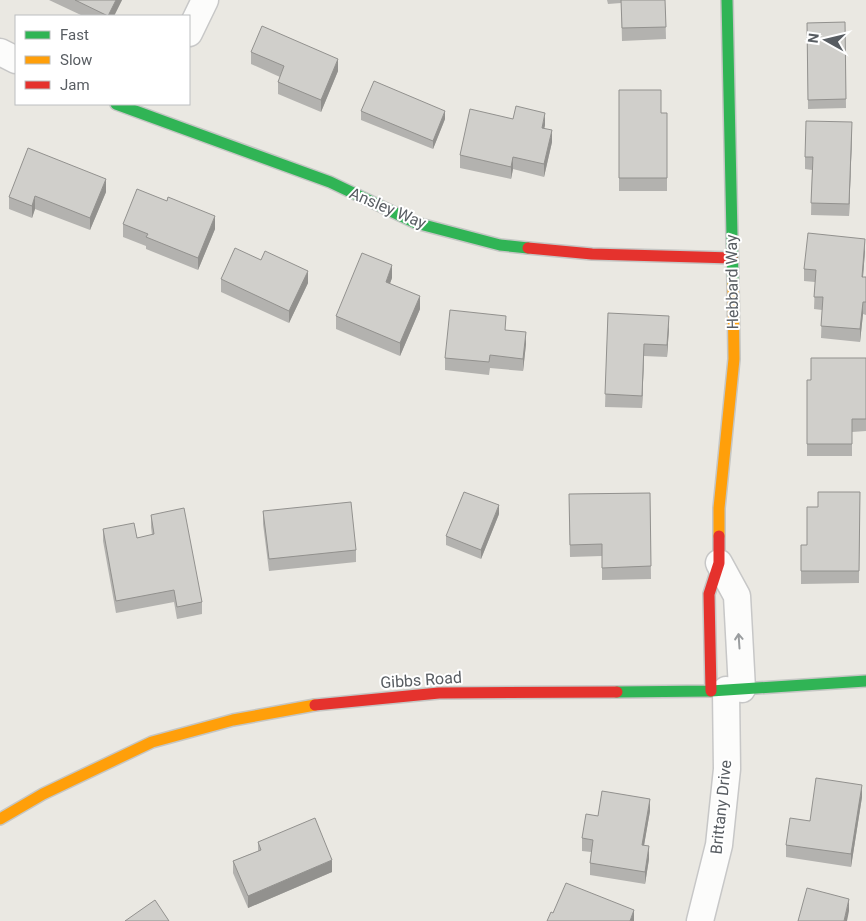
<svg xmlns="http://www.w3.org/2000/svg" width="866" height="921" viewBox="0 0 866 921" font-family="Roboto,sans-serif">
<style>
.lines{fill:none;stroke-linecap:round;stroke-linejoin:round}
.street-casing{stroke:#c7c7c7;stroke-width:29}
.fast-casing{stroke:#c5c6c4;stroke-width:14}
.slow-casing{stroke:#c5c6c4;stroke-width:14}
.jam-casing{stroke:#c5c6c4;stroke-width:14}
.street{stroke:#fcfcfb;stroke-width:26}
.fast{stroke:#30b455;stroke-width:11}
.slow{stroke:#ff9f0a;stroke-width:11}
.jam{stroke:#e5322d;stroke-width:11}
.wall{fill:#b3b2af}
.shaded-wall{fill:#92918e}
.building{fill:#d0cfcb;stroke:#92918e}
.oneway{stroke:#9a9d9f}
.labels{text-anchor:middle;dominant-baseline:central;stroke-width:4;stroke-linejoin:round;paint-order:stroke}
.street-label{font-size:16px;fill:#585d62;stroke:#fff}
</style>
<rect width="100%" height="100%" fill="#eae8e2"/>
<g class="lines">
<defs>
<path id="street" d="M 189,33 L 205,0
M 0,52 L 16,60
M 719,563 L 737,596 L 742,689
M 700,921 L 719,845 L 727,769 L 726,690"/>
<path id="fast" d="M 727,0 L 733,283
M 116,104 L 330,182 L 416,223 L 500,245 L 528,248
M 617,692 L 711,691 L 866,681"/>
<path id="slow" d="M 719,536 L 719,508 L 734,359 L 733,283
M 0,819 L 43,794 L 152,742 L 233,720 L 315,705"/>
<path id="jam" d="M 528,248 L 592,254 L 732,258
M 711,691 L 709,594 L 719,563 L 719,536
M 315,705 L 439,693 L 617,692"/>
</defs>
<use href="#street" class="street-casing"/>
<use href="#fast" class="fast-casing"/>
<use href="#slow" class="slow-casing"/>
<use href="#jam" class="jam-casing"/>
<use href="#street" class="street"/>
<use href="#fast" class="fast"/>
<use href="#slow" class="slow"/>
<use href="#jam" class="jam"/>
</g>
<path class="wall" d="M 49,0 L 122,0 L 114,16 L 83,16 Z
M 607,0 L 665,0 L 666,39 L 622,41 L 621,3 L 608,4 Z
M 845,22 L 846,108 L 808,109 L 807,23 Z
M 251,52 L 338,71 L 321,112 L 278,94 L 278,82 L 280,77 L 251,64 Z
M 619,90 L 661,113 L 667,113 L 667,191 L 619,191 Z
M 361,111 L 445,119 L 433,149 L 361,120 Z
M 545,125 L 544,128 L 552,142 L 544,177 L 513,169 L 511,179 L 460,168 L 460,155 Z
M 852,135 L 849,216 L 811,215 L 812,170 L 805,169 L 805,157 Z
M 106,192 L 90,230 L 35,209 L 32,218 L 9,209 L 9,197 Z
M 123,224 L 215,229 L 198,270 L 146,249 L 146,246 L 123,237 Z
M 865,251 L 863,277 L 866,277 L 866,315 L 863,314 L 860,342 L 821,338 L 822,310 L 814,309 L 815,282 L 804,281 L 804,269 Z
M 261,260 L 308,283 L 289,323 L 221,292 L 221,279 Z
M 392,278 L 390,283 L 420,309 L 400,356 L 336,329 L 336,316 Z
M 608,313 L 669,328 L 667,357 L 644,356 L 642,408 L 605,407 Z
M 506,330 L 526,344 L 523,371 L 490,368 L 489,375 L 445,370 L 445,358 Z
M 866,358 L 866,431 L 852,432 L 852,456 L 807,456 L 807,380 L 811,380 Z
M 860,492 L 859,583 L 801,584 L 801,545 L 807,545 L 818,507 Z
M 650,493 L 651,579 L 602,580 L 602,556 L 570,557 L 569,494 Z
M 263,511 L 356,550 L 356,562 L 269,571 L 263,524 Z
M 499,514 L 481,559 L 446,545 L 446,536 Z
M 151,515 L 202,602 L 202,614 L 177,619 L 174,602 L 116,613 L 103,541 L 103,529 L 137,538 L 152,535 L 151,527 Z
M 862,797 L 851,867 L 786,857 L 786,845 L 810,821 Z
M 650,811 L 644,845 L 649,859 L 645,884 L 590,875 L 590,863 L 591,852 L 582,851 L 582,838 L 598,816 Z
M 258,842 L 332,872 L 248,908 L 233,873 L 233,861 L 258,851 Z"/>
<path class="shaded-wall" d="M 116,0 L 122,0 L 114,16 L 108,16 Z
M 338,59 L 338,71 L 321,112 L 321,100 Z
M 445,111 L 445,119 L 433,149 L 433,141 Z
M 545,113 L 545,125 L 542,140 L 542,128 Z
M 852,122 L 852,135 L 849,216 L 849,204 Z
M 552,130 L 552,142 L 544,177 L 544,164 Z
M 513,157 L 513,169 L 511,179 L 511,167 Z
M 106,179 L 106,192 L 90,230 L 90,218 Z
M 35,196 L 35,209 L 32,218 L 32,206 Z
M 215,216 L 215,229 L 198,270 L 198,258 Z
M 865,239 L 865,251 L 862,289 L 862,277 Z
M 392,265 L 392,278 L 386,294 L 386,282 Z
M 308,271 L 308,283 L 289,323 L 289,311 Z
M 420,296 L 420,309 L 400,356 L 400,343 Z
M 863,302 L 863,314 L 860,342 L 860,329 Z
M 669,316 L 669,328 L 667,357 L 667,345 Z
M 526,332 L 526,344 L 523,371 L 523,359 Z
M 644,344 L 644,356 L 642,408 L 642,396 Z
M 499,505 L 499,514 L 481,559 L 481,550 Z
M 862,785 L 862,797 L 851,867 L 851,854 Z
M 650,799 L 650,811 L 642,857 L 642,845 Z
M 649,846 L 649,859 L 645,884 L 645,872 Z
M 332,860 L 332,872 L 248,908 L 248,896 Z
M 849,899 L 849,911 L 847,921 L 844,921 Z
M 634,910 L 634,921 L 630,921 Z"/>
<path class="building" d="M 75,0 L 116,0 L 108,16 Z
M 621,0 L 665,0 L 666,27 L 622,28 Z
M 845,22 L 846,99 L 808,100 L 807,23 Z
M 262,26 L 338,59 L 321,100 L 278,82 L 284,66 L 251,52 Z
M 374,81 L 445,111 L 433,141 L 361,111 Z
M 619,90 L 661,90 L 661,113 L 667,113 L 667,178 L 619,178 Z
M 516,106 L 545,113 L 542,128 L 552,130 L 544,164 L 513,157 L 511,167 L 460,155 L 470,109 L 513,119 Z
M 806,121 L 852,122 L 849,204 L 811,203 L 813,157 L 805,157 Z
M 28,148 L 106,179 L 90,218 L 35,196 L 32,206 L 9,197 Z
M 137,189 L 167,201 L 168,197 L 215,216 L 198,258 L 146,237 L 148,234 L 123,224 Z
M 808,233 L 865,239 L 862,277 L 866,277 L 866,302 L 863,302 L 860,329 L 821,326 L 823,297 L 814,297 L 816,270 L 804,269 Z
M 235,248 L 261,260 L 265,251 L 308,271 L 289,311 L 221,279 Z
M 362,253 L 392,265 L 386,282 L 420,296 L 400,343 L 336,316 Z
M 450,310 L 506,316 L 505,330 L 526,332 L 523,359 L 490,355 L 489,362 L 445,358 Z
M 608,313 L 669,316 L 667,345 L 644,344 L 642,396 L 605,394 Z
M 811,358 L 866,358 L 866,419 L 852,419 L 852,444 L 807,444 L 807,380 L 811,380 Z
M 464,492 L 499,505 L 481,550 L 446,536 Z
M 818,492 L 860,492 L 859,571 L 801,571 L 801,545 L 807,545 L 807,507 L 818,507 Z
M 650,493 L 651,566 L 602,568 L 602,544 L 570,545 L 569,494 Z
M 351,502 L 356,550 L 269,559 L 263,511 Z
M 184,508 L 202,602 L 177,607 L 174,590 L 116,601 L 103,529 L 134,523 L 137,538 L 154,534 L 151,515 Z
M 816,778 L 862,785 L 851,854 L 786,845 L 790,818 L 810,821 Z
M 602,791 L 650,799 L 642,845 L 649,846 L 645,872 L 590,863 L 593,840 L 582,838 L 586,814 L 598,816 Z
M 315,818 L 332,860 L 248,896 L 233,861 L 261,850 L 258,842 Z
M 566,883 L 634,910 L 630,921 L 547,921 L 551,912 L 553,913 Z
M 807,888 L 849,899 L 844,921 L 798,921 Z
M 155,900 L 169,921 L 125,921 Z"/>
<defs><path id="oneway-shaft" d="M-6 0H5M1.5-3L5.5 0L1.5 3" fill="none" stroke-width="1.6" stroke-linecap="round" stroke-linejoin="round" transform="scale(1.25)"/></defs>
<use class="oneway" href="#oneway-shaft" transform="translate(739 641) rotate(-94)"/>
<g class="labels">
<g class="street-label">
<text transform="translate(388 208) rotate(23)">Ansley Way</text>
<text transform="translate(732 282) rotate(-91)">Hebbard Way</text>
<text transform="translate(421 680) rotate(-4)">Gibbs Road</text>
<text transform="translate(721 807) rotate(-84)">Brittany Drive</text>
</g>
</g>
<rect x="15" y="15" width="175" height="90" fill="#ffffff" stroke="#bcbec0"/>
<rect x="25" y="31" width="25" height="8" fill="#30b455" stroke="#bcbec0"/>
<text x="60" y="40" font-size="15" fill="#585d62">Fast</text>
<rect x="25" y="56" width="25" height="8" fill="#ff9f0a" stroke="#bcbec0"/>
<text x="60" y="65" font-size="15" fill="#585d62">Slow</text>
<rect x="25" y="81" width="25" height="8" fill="#e5322d" stroke="#bcbec0"/>
<text x="60" y="90" font-size="15" fill="#585d62">Jam</text>
<g transform="translate(826 40) rotate(278)" stroke="#ffffff" stroke-width="4" paint-order="stroke">
<path d="M0-4L9 19L0 12L-9 19Z" fill="#585d62"/>
<text y="-8" font-size="14" font-weight="bold" text-anchor="middle" fill="#585d62">N</text>
</g>
</svg>
